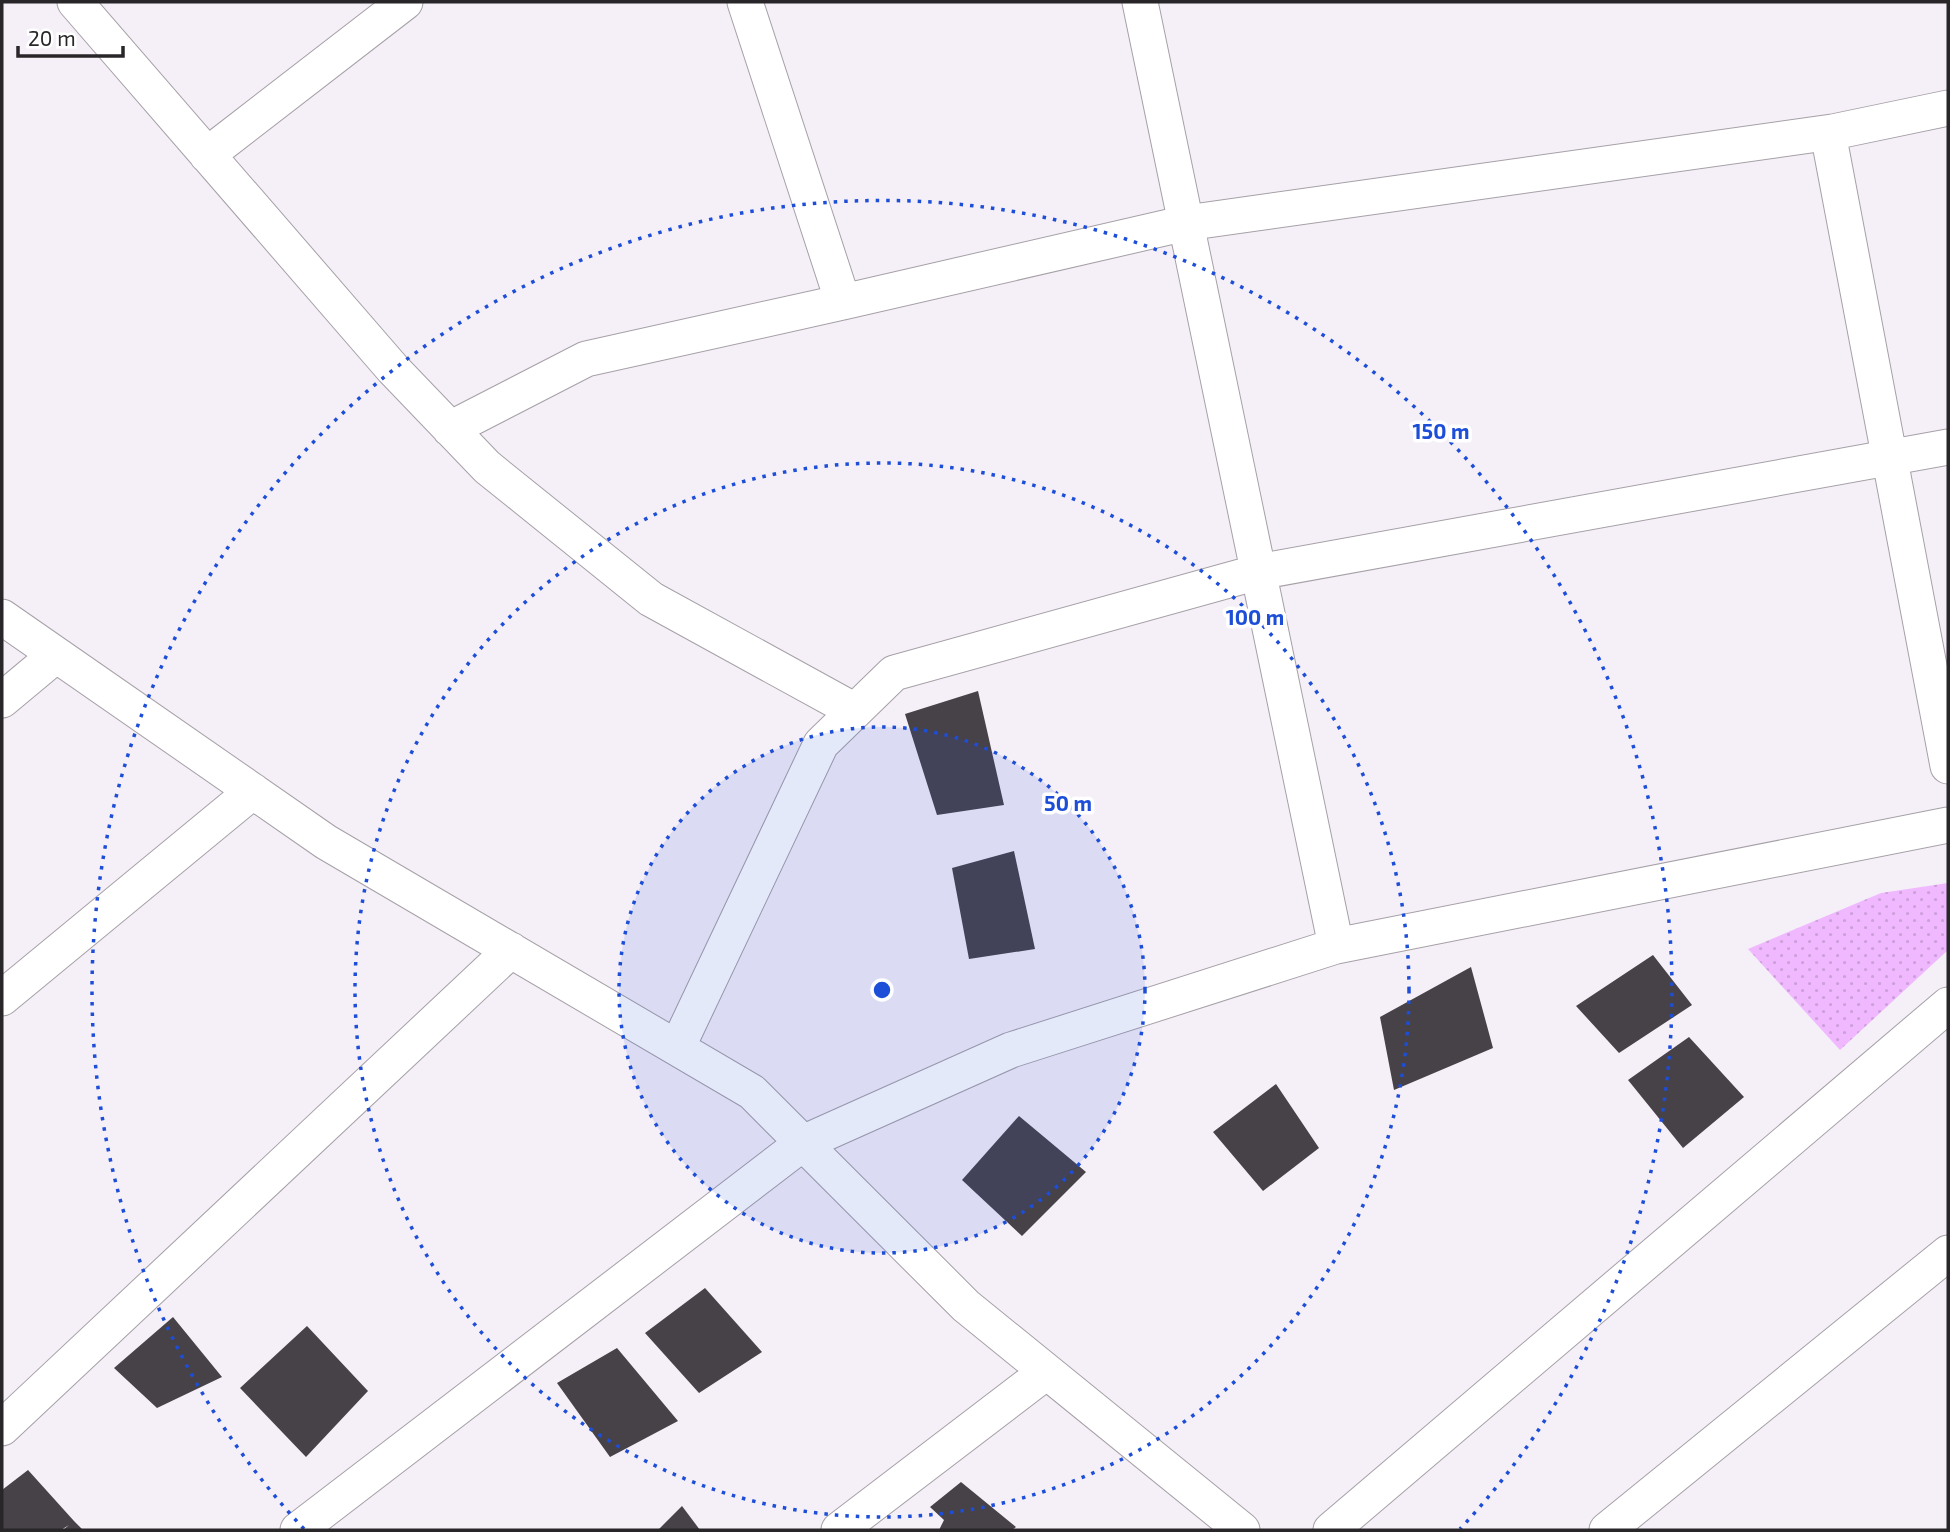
<svg xmlns="http://www.w3.org/2000/svg" width="1950" height="1532" viewBox="0 0 1950 1532" font-family="'Exo 2',sans-serif">
<style>
.grass{fill:url(#grass-dots)}
.building{fill:#474248}
.lines{fill:none;stroke-linecap:round;stroke-linejoin:round}
.minor-casing{stroke:#a6a0a7;stroke-width:37}
.minor{stroke:#fff;stroke-width:35}
.ring{fill:none;stroke:#1d4ed8;stroke-width:3.5;stroke-dasharray:3.5 7}
.centre{fill:#1d4ed8;stroke:#fff;stroke-width:3.5}
.ring-label{font-size:21px;text-anchor:middle;font-weight:bold;fill:#1d4ed8;stroke:#fff;stroke-width:7;stroke-linejoin:round;paint-order:stroke}
</style>
<defs>
<pattern id="grass-dots" width="8" height="8" patternUnits="userSpaceOnUse" patternTransform="scale(1.75)"><rect width="8" height="8" fill="#f0b9ff"/><path d="M2 2h.1M6 6h.1" fill="none" stroke="#ce9fdb" stroke-width="1.8" stroke-linecap="round"/></pattern>
</defs>
<rect width="100%" height="100%" fill="#f5eff7"/>
<path class="grass" d="M 1948,883 L 1948,950 L 1840,1050 L 1748,949 L 1881,893 Z"/>
<path class="building" d="M 978,691 L 1004,805 L 937,815 L 905,714 Z
M 1014,851 L 1035,949 L 969,959 L 952,868 Z
M 1653,955 L 1692,1005 L 1619,1053 L 1576,1006 Z
M 1471,967 L 1493,1048 L 1394,1090 L 1380,1017 Z
M 1689,1037 L 1744,1097 L 1683,1148 L 1628,1080 Z
M 1276,1084 L 1319,1148 L 1263,1191 L 1213,1132 Z
M 1019,1116 L 1086,1172 L 1022,1236 L 962,1180 Z
M 705,1288 L 762,1352 L 699,1393 L 645,1333 Z
M 173,1317 L 222,1377 L 157,1408 L 114,1368 Z
M 307,1326 L 368,1391 L 306,1457 L 240,1388 Z
M 617,1348 L 678,1421 L 610,1457 L 557,1383 Z
M 28,1470 L 74,1521 L 83,1530 L 63,1530 L 69,1525 L 61,1530 L 2,1530 L 2,1490 Z
M 961,1482 L 1016,1527 L 1012,1530 L 939,1530 L 944,1520 L 930,1507 Z
M 682,1506 L 700,1530 L 658,1530 Z"/>
<g class="lines">
<defs>
<path id="minor" d="M 75,2 L 393,369 L 487,467 L 651,599 L 855,711
M 745,2 L 843,302 L 1186,223 L 1832,132
M 1140,2 L 1336,946
M 1948,108 L 1828,133 L 1948,766
M 207,155 L 405,2
M 450,429 L 586,359 L 843,302
M 2,617 L 326,842 L 752,1092 L 966,1306 L 1242,1530
M 2,700 L 56,655
M 2,998 L 253,791
M 677,1048 L 821,744 L 894,673 L 1258,572 L 1948,447
M 2,1428 L 511,950
M 298,1530 L 803,1143 L 1011,1050 L 1336,946 L 1948,825
M 839,1530 L 1046,1372
M 1331,1530 L 1948,1005
M 1607,1530 L 1948,1253"/>
</defs>
<use href="#minor" class="minor-casing"/>
<use href="#minor" class="minor"/>
</g>
<circle cx="882" cy="990" r="263" fill="#1d4ed8" fill-opacity=".12"/>
<g class="ring">
<circle cx="882" cy="990" r="263"/>
<circle cx="882" cy="990" r="527"/>
<path d="M304 1529A790 790 0 1 1 1460 1529"/>
</g>
<circle cx="882" cy="990" r="10" class="centre"/>
<g class="ring-label">
<text x="1441" y="439">150 m</text>
<text x="1255" y="625">100 m</text>
<text x="1068" y="811">50 m</text>
</g>
<rect width="1950" height="1532" fill="none" stroke="#282629" stroke-width="7"/>
<path d="M18 46v10h105v-10" fill="none" stroke="#282629" stroke-width="3.5"/>
<text x="28" y="46" font-size="21" fill="#282629" stroke="#ffffff" stroke-width="5" paint-order="stroke">20 m</text>
</svg>
